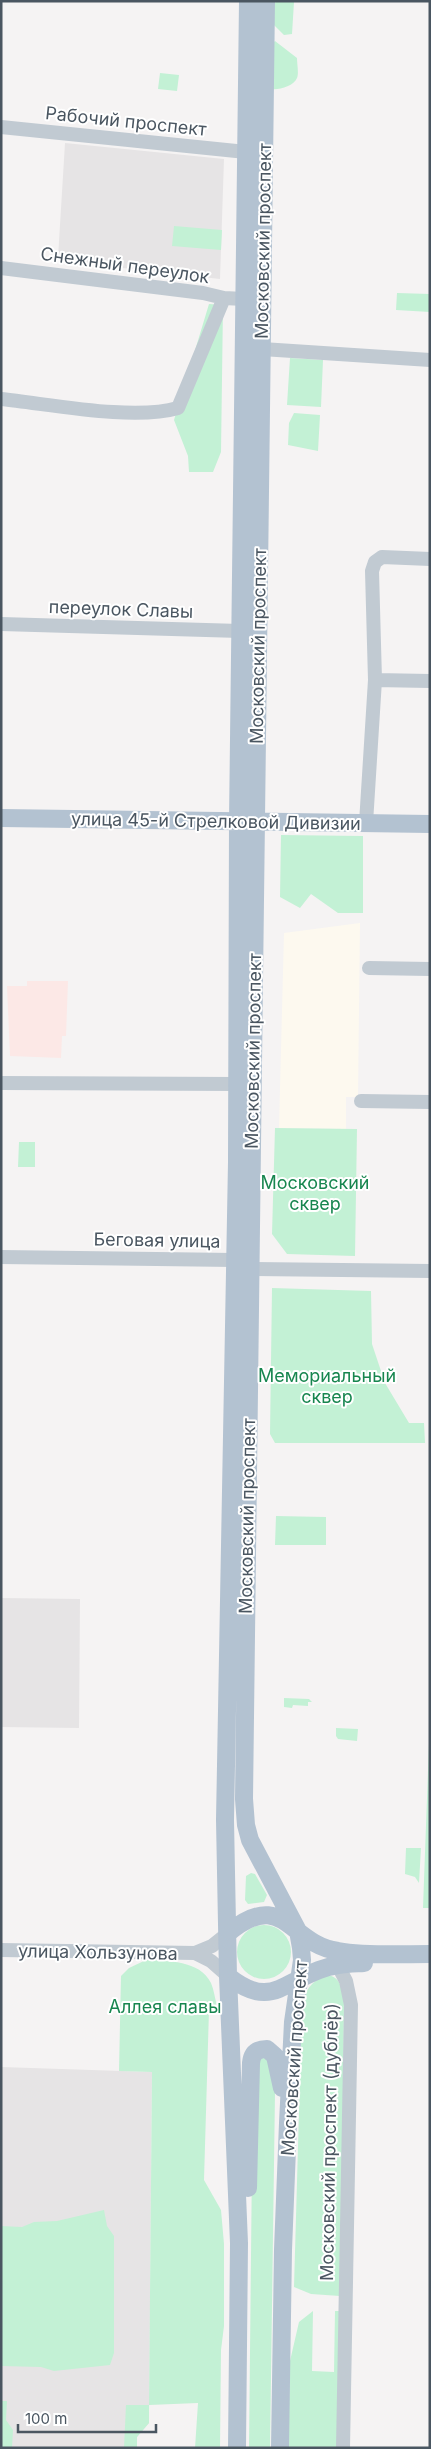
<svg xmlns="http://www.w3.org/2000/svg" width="431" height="2449" viewBox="0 0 431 2449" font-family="Inter,sans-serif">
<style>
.commercial{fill:#fdf9ef}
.education{fill:#e6e4e5}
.medical{fill:#fce8e6}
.green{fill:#c3f1d5}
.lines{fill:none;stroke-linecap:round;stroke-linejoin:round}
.minor{stroke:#c1cad2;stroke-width:14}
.major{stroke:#b3c2d1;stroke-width:18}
.labels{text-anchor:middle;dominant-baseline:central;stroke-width:4;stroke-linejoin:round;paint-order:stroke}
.street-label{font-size:18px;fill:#4a5661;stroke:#fff}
.park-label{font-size:18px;fill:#17864f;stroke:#fff}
</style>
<rect width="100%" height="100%" fill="#f5f3f3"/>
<path class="commercial" d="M 360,923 L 358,1097 L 346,1097 L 346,1129 L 279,1128 L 284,933 Z"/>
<path class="education" d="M 65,143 L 224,159 L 220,279 L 61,261 L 58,258 Z
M 1,1598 L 80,1599 L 79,1728 L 1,1727 Z
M 1,2067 L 152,2072 L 149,2423 L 137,2437 L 137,2448 L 1,2448 Z"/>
<path class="medical" d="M 27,981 L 68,981 L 66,1036 L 62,1036 L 61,1058 L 10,1056 L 7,986 L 27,986 Z"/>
<path class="green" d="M 278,1 L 294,2 L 292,34 L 284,35 L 272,23 L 272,4 Z
M 275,41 L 297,58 C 297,64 299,73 297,78 C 294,86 279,90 272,89 L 273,43 Z
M 160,73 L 179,75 L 177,91 L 158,89 Z
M 174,226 L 222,230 L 221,250 L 172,246 Z
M 397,293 L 430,294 L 430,312 L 396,310 Z
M 209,304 L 223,305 L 221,452 L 213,472 L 189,472 L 188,456 L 174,420 Z
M 290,358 L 323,360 L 321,407 L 287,405 Z
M 294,413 L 320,415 L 318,451 L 288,445 L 289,423 Z
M 281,835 L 363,836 L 363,913 L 338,913 L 311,894 L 300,908 L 280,897 Z
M 275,1128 L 357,1129 L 355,1256 L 287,1254 L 272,1234 Z
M 19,1142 L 35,1142 L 35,1167 L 18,1167 Z
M 272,1288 L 371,1291 L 372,1344 L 385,1383 L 409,1423 L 424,1423 L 425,1443 L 275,1443 L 270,1434 Z
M 276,1516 L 326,1517 L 326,1545 L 275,1545 Z
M 284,1698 L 309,1699 L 312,1702 L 308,1702 L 308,1706 L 293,1705 L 292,1708 L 284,1707 Z
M 430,1716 L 430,1908 L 423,1908 Z
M 336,1728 L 358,1729 L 357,1741 L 338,1739 L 336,1736 Z
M 406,1848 L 421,1848 L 419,1883 L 415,1877 L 405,1874 Z
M 251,1873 L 255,1874 L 267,1895 L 264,1902 L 248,1904 L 245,1900 L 246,1876 Z
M237 1952a27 27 0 1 1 54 0a27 27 0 1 1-54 0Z
M 146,1960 C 167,1961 200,1960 211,1983 C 214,1990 215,1999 217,2006 L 209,2010 L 204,2180 L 221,2210 L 224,2244 L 224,2326 L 221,2350 L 220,2448 L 195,2448 L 198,2403 L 149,2405 L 149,2423 L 137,2437 L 137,2448 L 124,2448 L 126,2405 L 149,2405 L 152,2072 L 119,2071 L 121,1976 L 129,1968 Z
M 327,1975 C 340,1977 341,1986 344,1998 L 342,2294 L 340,2296 L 311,2294 L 294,2287 L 302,2007 C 304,1991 311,1981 327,1975 Z
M 261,2052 L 273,2066 L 275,2093 L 270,2448 L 249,2448 L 253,2065 Z
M 104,2210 L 107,2226 L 114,2236 L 114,2353 L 110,2365 L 54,2371 L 41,2367 L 1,2366 L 1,2226 L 22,2227 L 34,2222 L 57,2221 Z
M 313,2311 L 312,2371 L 334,2372 L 335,2311 L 341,2311 L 339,2448 L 288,2448 L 290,2361 L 299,2322 Z
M 1,2401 L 7,2401 L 6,2420 L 13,2430 L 12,2448 L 1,2448 Z"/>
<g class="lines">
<path class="minor" d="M 1,127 L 246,152
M 1,268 L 203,293 L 224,298 L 244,299
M 262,349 L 430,360
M 1,399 C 50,404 133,421 178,408 L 224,298
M 1,624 L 240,631
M 375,680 L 430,681
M 366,823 L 375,680 L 372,571 L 375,562 L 382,557 L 430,559
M 369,968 L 430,969
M 1,1083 L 238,1084
M 361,1101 L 430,1102
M 1,1257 L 234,1260 L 251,1269 L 430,1271
M 1,1950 L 195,1953 L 212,1946 L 227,1934
M 195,1953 L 211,1961 L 228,1976
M 337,1964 L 346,1981 L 351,2005 L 343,2448"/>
<path class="major" d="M 266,1 L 244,1799 L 246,1825 L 250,1840 L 298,1931 L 301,1948 L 302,1960 L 293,2022 L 288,2123 L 283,2250 L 280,2448
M 1,818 L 430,824
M 227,1934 C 284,1886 288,1944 338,1951 C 367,1956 400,1954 430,1954
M 228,1976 C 268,2008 280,1985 319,1970 C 334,1964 348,1964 364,1963
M 248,2188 L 251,2063 C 252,2053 257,2049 267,2049 L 275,2056 L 282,2088
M 237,2448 L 239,2243 L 228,1976 L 225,1820 L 237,1162 L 238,822 L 248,1"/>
</g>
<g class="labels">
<g class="street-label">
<text transform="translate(126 121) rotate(6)">Рабочий проспект</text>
<text transform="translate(263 241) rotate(-89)">Московский проспект</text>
<text transform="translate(125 265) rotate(8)">Снежный переулок</text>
<text transform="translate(121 609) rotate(2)">переулок Славы</text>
<text transform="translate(258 646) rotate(-89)">Московский проспект</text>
<text transform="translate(216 821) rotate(1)">улица 45-й Стрелковой Дивизии</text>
<text transform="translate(253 1051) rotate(-89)">Московский проспект</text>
<text transform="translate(157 1240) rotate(1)">Беговая улица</text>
<text transform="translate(247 1516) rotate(-89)">Московский проспект</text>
<text transform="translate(98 1952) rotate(1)">улица Хользунова</text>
<text transform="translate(294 2058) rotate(-86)">Московский проспект</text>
<text transform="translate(329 2142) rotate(-89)">Московский проспект (дублёр)</text>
</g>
<g class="park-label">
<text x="315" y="1182">Московский<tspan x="315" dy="21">сквер</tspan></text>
<text x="327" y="1375">Мемориальный<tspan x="327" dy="21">сквер</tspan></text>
<text x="165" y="2006">Аллея славы</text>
</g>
</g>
<rect width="431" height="2449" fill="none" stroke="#4a5661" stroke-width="5"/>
<path d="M18 2424v8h138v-8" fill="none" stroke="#4a5661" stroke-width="2.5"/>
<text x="25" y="2424" font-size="15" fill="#4a5661" stroke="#ffffff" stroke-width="4" paint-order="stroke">100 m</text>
</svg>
